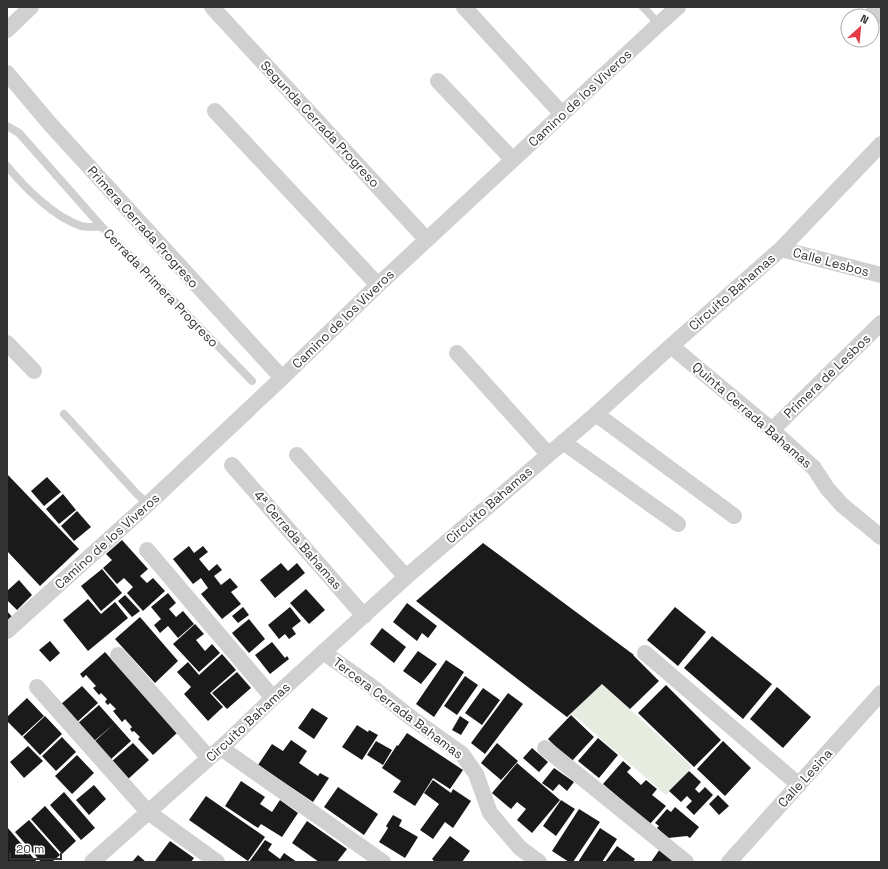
<svg xmlns="http://www.w3.org/2000/svg" width="888" height="869" viewBox="0 0 888 869" font-family="'Space Grotesk',sans-serif">
<style>
.green{fill:#e6ecdf}
.building{fill:#1a1a1a}
.lines{fill:none;stroke-linecap:round;stroke-linejoin:round}
.lane{stroke:#d0d0d0;stroke-width:8}
.street{stroke:#d0d0d0;stroke-width:16}
.labels{text-anchor:middle;dominant-baseline:central;stroke-width:4;stroke-linejoin:round;paint-order:stroke}
.street-label{font-size:13px;fill:#333;stroke:#fff}
</style>
<rect width="100%" height="100%" fill="#fff"/>
<path class="green" d="M 552,629 L 603,684 L 692,767 L 666,795 L 571,713 L 567,717 L 516,678 Z"/>
<path class="building" d="M 7,474 L 79,549 L 40,586 L 7,551 Z
M 47,477 L 61,492 L 44,506 L 31,491 Z
M 63,494 L 76,510 L 59,524 L 46,509 Z
M 77,511 L 91,527 L 74,541 L 61,526 Z
M 122,540 L 148,569 L 140,576 L 147,583 L 153,578 L 165,591 L 143,611 L 127,593 L 133,587 L 124,578 L 117,584 L 103,568 L 112,560 L 106,554 Z
M 483,543 L 634,655 L 633,655 L 659,681 L 630,709 L 602,684 L 567,717 L 416,601 Z
M 189,546 L 194,553 L 203,546 L 208,552 L 199,559 L 209,571 L 217,564 L 222,570 L 214,576 L 221,585 L 230,578 L 238,587 L 231,592 L 241,604 L 222,619 L 201,594 L 208,588 L 201,578 L 193,584 L 173,559 Z
M 281,563 L 288,571 L 297,563 L 305,573 L 275,598 L 260,580 Z
M 102,569 L 122,593 L 101,611 L 81,586 Z
M 19,580 L 32,595 L 17,610 L 7,600 L 7,591 Z
M 306,589 L 325,610 L 309,624 L 290,603 Z
M 168,593 L 176,603 L 169,609 L 176,617 L 183,611 L 194,624 L 178,638 L 168,626 L 160,633 L 154,625 L 161,619 L 151,607 Z
M 125,595 L 140,611 L 132,617 L 118,601 Z
M 88,599 L 101,614 L 115,602 L 128,618 L 88,651 L 63,620 Z
M 407,603 L 437,626 L 428,638 L 422,633 L 417,641 L 393,622 Z
M 243,607 L 249,615 L 238,623 L 232,616 Z
M 290,607 L 301,621 L 292,628 L 296,634 L 289,639 L 285,634 L 279,639 L 268,625 Z
M 675,607 L 706,632 L 678,666 L 647,640 Z
M 7,611 L 13,618 L 7,622 Z
M 140,617 L 178,661 L 155,683 L 115,639 Z
M 249,619 L 265,639 L 249,653 L 232,633 Z
M 195,624 L 204,634 L 196,640 L 205,651 L 212,644 L 220,653 L 199,672 L 173,644 Z
M 382,628 L 406,647 L 394,663 L 370,644 Z
M 712,636 L 772,684 L 743,719 L 684,668 Z
M 50,641 L 60,653 L 50,662 L 39,650 Z
M 272,642 L 285,658 L 287,656 L 289,659 L 270,674 L 255,655 Z
M 418,651 L 437,664 L 421,684 L 403,671 Z
M 105,652 L 177,733 L 153,755 L 138,739 L 140,737 L 134,731 L 132,732 L 130,729 L 132,727 L 125,719 L 122,722 L 113,711 L 116,709 L 110,703 L 108,705 L 105,702 L 107,699 L 101,693 L 99,695 L 93,688 L 96,686 L 86,675 L 83,678 L 80,674 Z
M 222,654 L 236,670 L 210,693 L 223,707 L 208,721 L 184,694 L 191,687 L 177,672 L 188,662 L 199,675 Z
M 446,660 L 464,672 L 434,717 L 416,704 Z
M 237,672 L 251,688 L 227,709 L 212,693 Z
M 465,676 L 478,685 L 457,715 L 444,706 Z
M 666,685 L 721,740 L 694,767 L 638,713 Z
M 82,686 L 98,703 L 76,723 L 60,705 Z
M 777,687 L 811,717 L 783,748 L 750,719 Z
M 483,688 L 500,700 L 482,725 L 465,713 Z
M 508,693 L 523,704 L 485,754 L 471,743 Z
M 27,698 L 44,716 L 22,736 L 7,721 L 7,717 Z
M 99,705 L 115,723 L 93,742 L 77,724 Z
M 312,708 L 328,718 L 314,739 L 298,728 Z
M 571,715 L 594,737 L 571,762 L 548,739 Z
M 45,716 L 62,734 L 40,755 L 23,737 Z
M 460,716 L 469,722 L 461,735 L 452,730 Z
M 115,723 L 131,741 L 110,760 L 94,742 Z
M 357,725 L 368,732 L 369,730 L 378,735 L 362,760 L 342,747 Z
M 407,733 L 463,770 L 450,789 L 433,778 L 415,806 L 393,792 L 401,781 L 382,768 L 397,745 L 398,746 Z
M 62,737 L 76,752 L 56,771 L 42,756 Z
M 598,738 L 618,755 L 599,778 L 578,761 Z
M 291,740 L 307,751 L 299,763 L 318,776 L 320,773 L 329,778 L 313,802 L 258,765 L 272,744 L 283,751 Z
M 376,741 L 392,750 L 383,765 L 367,755 Z
M 723,741 L 751,768 L 725,796 L 697,769 Z
M 133,743 L 149,760 L 127,780 L 111,762 Z
M 497,743 L 518,761 L 501,780 L 481,763 Z
M 28,746 L 43,761 L 24,778 L 10,762 Z
M 532,748 L 548,762 L 539,772 L 523,758 Z
M 77,755 L 94,773 L 72,794 L 55,776 Z
M 623,761 L 631,768 L 627,772 L 641,785 L 646,780 L 657,789 L 652,795 L 666,806 L 650,824 L 603,784 Z
M 517,763 L 560,800 L 532,833 L 517,820 L 526,809 L 517,802 L 511,809 L 492,793 Z
M 554,768 L 574,782 L 567,791 L 559,784 L 553,791 L 542,783 Z
M 689,771 L 701,782 L 695,789 L 699,793 L 705,787 L 713,795 L 694,815 L 686,807 L 692,801 L 687,796 L 681,802 L 669,791 Z
M 433,780 L 451,793 L 453,789 L 471,801 L 453,828 L 445,822 L 433,839 L 420,830 L 439,804 L 424,793 Z
M 241,781 L 265,797 L 260,804 L 272,812 L 280,800 L 298,813 L 282,837 L 261,824 L 258,828 L 225,806 Z
M 94,785 L 106,799 L 89,815 L 76,800 Z
M 338,787 L 378,814 L 364,835 L 324,807 Z
M 64,792 L 95,828 L 81,840 L 50,805 Z
M 718,795 L 729,806 L 719,815 L 709,804 Z
M 206,796 L 265,837 L 248,861 L 189,820 Z
M 561,800 L 575,809 L 556,836 L 543,826 Z
M 45,806 L 76,841 L 62,854 L 31,819 Z
M 675,807 L 699,827 L 690,838 L 687,836 L 668,838 L 657,828 L 659,826 L 655,823 L 667,809 L 671,812 Z
M 579,809 L 600,822 L 573,862 L 569,862 L 552,851 Z
M 393,815 L 402,820 L 399,826 L 418,837 L 405,858 L 379,842 L 388,828 L 386,826 Z
M 29,820 L 60,855 L 52,862 L 41,862 L 15,832 Z
M 307,821 L 347,849 L 337,862 L 319,862 L 292,843 Z
M 7,827 L 37,862 L 7,862 Z
M 600,828 L 617,839 L 602,862 L 578,862 Z
M 450,836 L 470,851 L 462,862 L 435,862 L 432,859 Z
M 265,840 L 272,844 L 268,850 L 280,859 L 284,853 L 297,862 L 249,862 Z
M 170,841 L 194,858 L 191,862 L 156,862 L 155,861 Z
M 617,846 L 635,859 L 633,862 L 605,862 Z
M 660,849 L 676,862 L 651,862 Z
M 138,855 L 146,862 L 132,862 Z"/>
<g class="lines">
<path class="lane" d="M 643,7 L 659,24
M 7,126 L 19,133 L 102,227 L 252,381
M 7,166 C 25,188 54,217 81,226 C 87,228 96,226 102,227
M 64,414 L 136,493 L 148,504"/>
<path class="street" d="M 212,7 L 427,240
M 464,7 L 562,114
M 874,7 L 881,16
M 7,30 L 31,7
M 7,73 L 50,124 L 282,378
M 438,81 L 513,160
M 215,111 L 378,285
M 781,249 L 881,275
M 7,343 L 34,371
M 671,346 L 772,430 L 814,468 L 827,488 L 842,505 L 881,537
M 457,353 L 548,454
M 596,414 L 734,516
M 772,430 L 881,323
M 563,442 L 678,524
M 297,455 L 406,577
M 232,465 L 364,616
M 147,550 L 273,698
M 7,631 L 148,504 L 282,378 L 378,285 L 659,24 L 678,7
M 323,652 L 371,686 L 410,717 L 462,754 L 476,774 L 490,813 L 520,848 L 539,862
M 645,653 L 799,785
M 118,655 L 209,758
M 37,687 L 148,812 L 217,862
M 221,748 L 383,862
M 545,748 L 686,862
M 92,862 L 209,758 L 221,748 L 273,698 L 406,577 L 596,414 L 671,346 L 781,249 L 881,144
M 729,862 L 881,693"/>
</g>
<g class="labels">
<g class="street-label">
<text transform="translate(580 98) rotate(-43)">Camino de los Viveros</text>
<text transform="translate(320 124) rotate(47)">Segunda Cerrada Progreso</text>
<text transform="translate(143 227) rotate(48)">Primera Cerrada Progreso</text>
<text transform="translate(831 262) rotate(15)">Calle Lesbos</text>
<text transform="translate(161 288) rotate(46)">Cerrada Primera Progreso</text>
<text transform="translate(732 292) rotate(-41)">Circuito Bahamas</text>
<text transform="translate(343 319) rotate(-44)">Camino de los Viveros</text>
<text transform="translate(827 376) rotate(-44)">Primera de Lesbos</text>
<text transform="translate(752 415) rotate(41)">Quinta Cerrada Bahamas</text>
<text transform="translate(489 505) rotate(-41)">Circuito Bahamas</text>
<text transform="translate(298 540) rotate(49)">4ª Cerrada Bahamas</text>
<text transform="translate(107 541) rotate(-42)">Camino de los Viveros</text>
<text transform="translate(398 708) rotate(37)">Tercera Cerrada Bahamas</text>
<text transform="translate(248 722) rotate(-43)">Circuito Bahamas</text>
<text transform="translate(805 778) rotate(-48)">Calle Lesina</text>
</g>
</g>
<rect width="888" height="869" fill="none" stroke="#333333" stroke-width="16"/>
<g transform="translate(860 28) rotate(27)"><circle r="19" fill="#ffffff" stroke="#adadad"/>
<path d="M0-3L7 15L0 10L-7 15Z" fill="#e63946"/>
<text y="-6" font-size="11" font-weight="bold" text-anchor="middle" fill="#333333">N</text>
</g>
<path d="M10 853v6h51v-6" fill="none" stroke="#333333" stroke-width="2"/>
<text x="16" y="853" font-size="12" fill="#333333" stroke="#ffffff" stroke-width="3" paint-order="stroke">20 m</text>
</svg>
